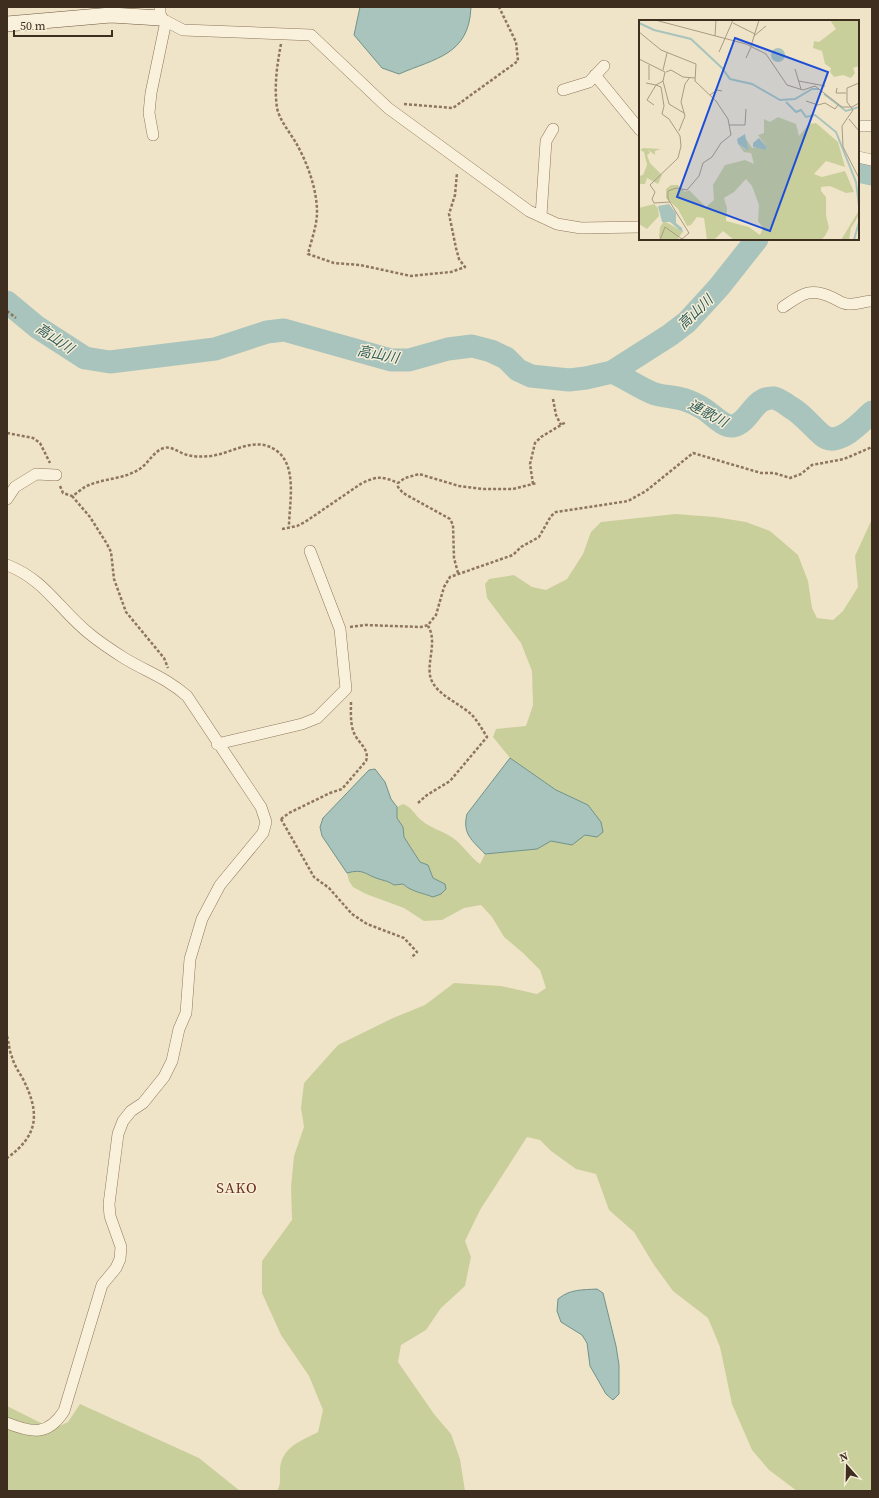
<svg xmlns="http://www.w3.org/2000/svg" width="879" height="1498" viewBox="0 0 879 1498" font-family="'Source Serif 4','Noto Sans JP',serif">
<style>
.green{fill:#c9cf9b}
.water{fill:#a9c4bc;stroke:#6f938a}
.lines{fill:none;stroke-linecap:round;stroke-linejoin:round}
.river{stroke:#a9c4bc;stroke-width:23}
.street-casing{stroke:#8d765c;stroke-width:12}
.secondary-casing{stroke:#6f573f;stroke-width:16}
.path{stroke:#8d765c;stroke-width:2.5;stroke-dasharray:3 2;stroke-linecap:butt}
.street{stroke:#faf1dc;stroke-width:11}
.secondary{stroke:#faf1dc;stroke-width:15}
.labels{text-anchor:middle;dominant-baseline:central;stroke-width:3;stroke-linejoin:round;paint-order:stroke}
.water-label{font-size:14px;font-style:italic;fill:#2f5d5a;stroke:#f7eed8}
.quarter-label{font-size:15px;letter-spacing:1px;fill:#6b2e1e;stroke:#f7eed8}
.inset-river{fill:none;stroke:#a9c4bc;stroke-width:2}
.inset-road{fill:none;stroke:#a89b85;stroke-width:1}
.view{fill:#1d4ed8;fill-opacity:0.15;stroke:#1d4ed8;stroke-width:2}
.inset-edge{fill:none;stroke:#3d2e20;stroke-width:2}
</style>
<rect width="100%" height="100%" fill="#f0e4c8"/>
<path class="green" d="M 675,514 L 715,517 L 746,522 L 770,531 L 798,555 L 808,581 L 812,608 L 817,618 L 833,620 L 843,611 L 858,587 L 855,556 L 872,519 L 872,1491 L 797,1491 L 769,1470 L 752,1450 L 732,1404 L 720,1347 L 708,1318 L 673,1291 L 654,1265 L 634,1232 L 609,1210 L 596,1174 L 576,1169 L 551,1151 L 540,1140 L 527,1137 L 480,1210 L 465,1241 L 471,1257 L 465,1286 L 441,1308 L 426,1330 L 401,1345 L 398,1362 L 434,1414 L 451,1434 L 460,1459 L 465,1491 L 277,1491 C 281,1485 280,1477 280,1470 C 281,1447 301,1441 318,1432 L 323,1410 L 309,1376 L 281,1335 L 262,1293 L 262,1261 L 292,1220 L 291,1187 L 294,1156 L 304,1127 L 301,1108 L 304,1083 L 338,1045 L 393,1018 L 425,1005 L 454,983 L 501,986 L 537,994 L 546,988 L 540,970 L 523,953 L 504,937 L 492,917 L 481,905 L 464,908 L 442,920 L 424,921 L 404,908 L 366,894 L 353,887 L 349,881 L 347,873 C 364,868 365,875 379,879 C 385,881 388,881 394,885 L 403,884 C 412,892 423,893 433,897 L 445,884 L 433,878 L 428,865 L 420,862 L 404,837 L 403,827 L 397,818 L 397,807 L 403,804 C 412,807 414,814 421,820 C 430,828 443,831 453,838 C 463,845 470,857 480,864 L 485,854 L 537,849 L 551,841 L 572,845 L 585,835 L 597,837 L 588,805 L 556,790 L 510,758 L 493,737 L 496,729 L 526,726 L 533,705 L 532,671 L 521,643 L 487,598 L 485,584 L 489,579 L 514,575 L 532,587 L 546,590 L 567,579 L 583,554 L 591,532 L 601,522 Z
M 80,1404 L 199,1458 L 240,1491 L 7,1491 L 7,1406 L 53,1429 L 68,1422 Z"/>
<path class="water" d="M 360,7 L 471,7 C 469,55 436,58 399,74 L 382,68 L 354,35 Z
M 510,758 L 556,790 L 588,805 L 601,822 L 603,832 L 597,837 L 585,835 L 572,845 L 551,841 L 537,849 L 485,854 C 472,840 462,834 467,814 Z
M 375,769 L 385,782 L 391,799 L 397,807 L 397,818 L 403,827 L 404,837 L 420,862 L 428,865 L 433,878 L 445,884 L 446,889 L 441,894 L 433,897 C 423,893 412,892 403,884 L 394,885 C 388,881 385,881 379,879 C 365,875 364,868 347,873 L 322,836 L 320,827 L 323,818 L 369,770 Z
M 597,1289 L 603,1293 L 616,1346 L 619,1365 L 619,1394 L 613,1400 L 606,1394 L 590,1366 L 587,1343 L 582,1335 L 561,1322 L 557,1311 L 558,1299 C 570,1289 582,1290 597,1289 Z"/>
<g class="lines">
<path class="river" d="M 858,171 L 872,174
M 7,302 L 37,327 L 85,358 L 110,362 L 215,349 L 267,332 L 284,330 L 391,360 L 409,360 L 448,349 L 472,346 L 491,351 L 506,358 L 518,370 L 531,376 L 569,380 L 586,378 L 612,372 L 670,335 L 687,322 L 719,287 L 757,239
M 612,372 C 626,378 641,389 655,394 C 666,397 678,397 688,401 C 694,403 699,406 704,409 C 712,414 723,427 733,426 C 750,423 753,396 774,398 C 779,399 786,404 790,407 C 803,414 811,426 822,435 C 838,449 861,422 872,412"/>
<defs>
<path id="street" d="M 160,7 L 160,18 L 183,30 L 311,35 L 388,108 L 529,211 L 557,224 L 581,228 L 640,227
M 595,75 L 640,130
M 563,90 L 589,82 L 604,66
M 858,126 L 872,126
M 153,135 L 149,113 L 151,93 L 166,21
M 858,157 L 872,160
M 541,216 L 546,141 L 553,129
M 783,307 C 801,295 809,287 831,297 C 837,299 841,304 848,304 C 856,305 864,301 872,301
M 7,499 L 15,487 L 36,474 L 56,475
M 7,565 C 46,580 60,611 91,635 C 101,643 113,651 124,658 C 147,672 165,677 187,696 L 261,807 L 266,822 L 263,833 L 220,885 L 202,919 L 190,959 L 186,1013 L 179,1029 L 172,1061 L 164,1077 L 143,1103 L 131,1111 L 123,1121 L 118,1134 L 109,1204 L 110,1216 L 121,1247 L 120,1259 L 116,1268 L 102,1285 L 64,1411 C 48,1436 32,1433 7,1423
M 217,744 L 302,724 L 317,718 L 346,689 L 340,629 L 310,551"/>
<path id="secondary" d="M 7,24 L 111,15 L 160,18"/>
</defs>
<use href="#street" class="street-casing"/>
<use href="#secondary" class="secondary-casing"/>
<path class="path" d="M 281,44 C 277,65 274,86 277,108 C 280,121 289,131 296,143 C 307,162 317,189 317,212 C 317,226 311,241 308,254 L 334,263 L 360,265 L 411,276 L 451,272 L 465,267 L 459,259 L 456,248 L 449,214 L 455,195 L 457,173
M 404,104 L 453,108 L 518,61 L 516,42 L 499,7
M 7,311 L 16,318
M 553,399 L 556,415 L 561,425
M 7,433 L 33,438 L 40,443 L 50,463
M 533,484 L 530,464 L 535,443 L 541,437 L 566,422
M 60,486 L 63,493 L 72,496 C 78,493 83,487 89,485 C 106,478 126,479 141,468 C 149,462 154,451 164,448 C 171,446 177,451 184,454 C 193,457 202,457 211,456 C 233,453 256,435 277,451 C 298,467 289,505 289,527
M 72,496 L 90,517 L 107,544 L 111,552 L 114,579 L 126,612 L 164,658 L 168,668
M 282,529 L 297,526 L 305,522 L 362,483 C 378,476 382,476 398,483
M 458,573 L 454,558 L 453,525 L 450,519 L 403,493 L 398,487 L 398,483 L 405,478 L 419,474 L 459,486 L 483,489 L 513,489 L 537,483
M 350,627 L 365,625 L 421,627 L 428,625 L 436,615 L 444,587 L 450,577 L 513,555 L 521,547 L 539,537 L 551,516 L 556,512 L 628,501 L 646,491 L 693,453 L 761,473 L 774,473 L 790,478 L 801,474 L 812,465 L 844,459 L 872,447
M 418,803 L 427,795 L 450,781 L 487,737 C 482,729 477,720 471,714 C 460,704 440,696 433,683 C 423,668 439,643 428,626
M 281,819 L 314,877 L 329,888 L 352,914 L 367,924 L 404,938 L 417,952 L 411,958
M 281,819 L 289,813 L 330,793 L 342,789 L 366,761 C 370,749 358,743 354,733 C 350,724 351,711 351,701
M 7,1036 C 9,1043 9,1050 12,1057 C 14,1065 19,1072 23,1079 C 40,1113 39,1135 7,1158"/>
<use href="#street" class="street"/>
<use href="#secondary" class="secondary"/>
</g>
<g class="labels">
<g class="water-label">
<text transform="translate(695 312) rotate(-44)">高山川</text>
<text transform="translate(55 338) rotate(34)">高山川</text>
<text transform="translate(378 354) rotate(11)">高山川</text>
<text transform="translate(708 413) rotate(28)">連歌川</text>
</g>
<g class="quarter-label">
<text x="237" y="1187">SAKO</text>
</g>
</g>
<g transform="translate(639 20)">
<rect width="220" height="220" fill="#f0e4c8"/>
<path d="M 191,0 L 220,0 L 220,46 L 214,48 L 216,53 L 212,58 L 204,55 L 195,57 L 191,52 L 192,48 L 186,44 L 183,31 L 174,28 L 175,21 L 180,22 L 197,9 ZM 139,97 L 157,104 L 160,116 L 170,104 L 177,103 L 199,122 L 206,147 L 187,141 L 175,154 L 183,157 L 206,151 L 215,172 L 207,173 L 191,166 L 182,167 L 182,171 L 187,177 L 187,195 L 190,208 L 186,216 L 182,220 L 95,220 L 84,211 L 75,220 L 68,220 L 65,198 L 58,197 L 52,205 L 48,206 L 39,189 L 27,178 L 27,169 L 32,165 L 39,165 L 46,172 L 50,170 L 67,187 L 75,180 L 74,165 L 86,145 L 106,140 L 115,144 L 112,133 L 105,132 L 99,124 L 107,130 L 107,119 L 113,128 L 127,126 L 119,115 L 125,113 L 125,99 L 131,102 ZM 107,159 L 113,166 L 120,185 L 119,201 L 124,208 L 121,215 L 110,207 L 87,201 L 88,188 L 85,178 L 95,172 ZM 4,128 L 22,129 L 16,131 L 16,135 L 9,130 L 11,133 L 8,135 L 11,143 L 23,155 L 19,164 L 8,158 L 6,164 L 0,164 L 0,156 L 4,155 L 8,145 L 5,132 L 1,130 ZM 220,179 L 220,195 L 212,208 L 210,220 L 202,220 L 219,192 ZM 15,184 L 19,188 L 20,196 L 8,209 L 0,204 L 0,188 ZM 25,201 L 41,210 L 43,213 L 39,218 L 41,220 L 22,220 L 20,217 L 21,207 Z" fill="#c9cf9b" fill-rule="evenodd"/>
<path d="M132 35a7 7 0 1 1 14 0a7 7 0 1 1-14 0ZM 106,114 L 109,129 L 108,130 L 99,124 L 98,119 ZM 120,118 L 127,126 L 127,130 L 114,127 L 114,123 ZM 30,184 L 37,193 L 37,203 L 43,208 L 44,213 L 31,202 L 23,202 L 19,186 Z" fill="#a9c4bc"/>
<path class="inset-river" d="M 0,3 L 15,10 L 52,19 L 83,48 L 91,59 L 113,64 L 141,80 L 156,79 L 173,69 L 180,69M 185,74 L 207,91 L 220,87M 147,82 L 157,92 L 162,90 L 167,97 L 176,95 L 197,112 L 217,162 L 220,186M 215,220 L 220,202"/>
<path class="inset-road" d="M 16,0 L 107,24 L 127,34 L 148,65 L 164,70 L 176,66 L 203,87 L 213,87 L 220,83M 94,3 L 116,14M 0,12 L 22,30 L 57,44 L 56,61 L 77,81 L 89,99 L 92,115 L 82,123 L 73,137 L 64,143 L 60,156 L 48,170 L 37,168 L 29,171 L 29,179 L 50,213 L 43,219 L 26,207 L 21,220M 76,16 L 77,0M 115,16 L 127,6M 112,26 L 120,0M 80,32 L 94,0M 107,38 L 112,27M 0,39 L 26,52 L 24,61 L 17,65 L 22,67 L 25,86 L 23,94 L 30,99 L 41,116 L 42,126 L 39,138 L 11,165 L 16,172 L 13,179 L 15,183 L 31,182M 156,49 L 162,69M 24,50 L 28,33M 27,52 L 32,50 L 44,57 L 56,58M 10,60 L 10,45M 24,61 L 30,84 L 45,93M 160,61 L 186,66M 7,63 L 17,65 L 8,80 L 15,85M 220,63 L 208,68 L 208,82 L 214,90 L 203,106 L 204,127 L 220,158M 198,68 L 197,73 L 207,73M 71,75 L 78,70 L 83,71M 167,81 L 179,85 L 186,83 L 196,89 L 199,85M 210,99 L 220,111M 90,105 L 106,105 L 107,89M 40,111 L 46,96 L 42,82 L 46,64 L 51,57"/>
<path class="view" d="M 96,18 L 189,52 L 131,211 L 38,177 Z"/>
<rect width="220" height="220" class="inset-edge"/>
</g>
<rect width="879" height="1498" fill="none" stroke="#3d2e20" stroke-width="16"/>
<g transform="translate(847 1466) rotate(340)" stroke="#f7eed8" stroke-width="3" paint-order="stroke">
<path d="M0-3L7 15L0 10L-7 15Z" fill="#3d2e20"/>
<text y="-6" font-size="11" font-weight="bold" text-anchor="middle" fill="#3d2e20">N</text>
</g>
<path d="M14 30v6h98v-6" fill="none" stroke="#3d2e20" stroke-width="2"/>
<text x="20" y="30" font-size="12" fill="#3d2e20" stroke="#f7eed8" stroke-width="3" paint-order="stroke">50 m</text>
</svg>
